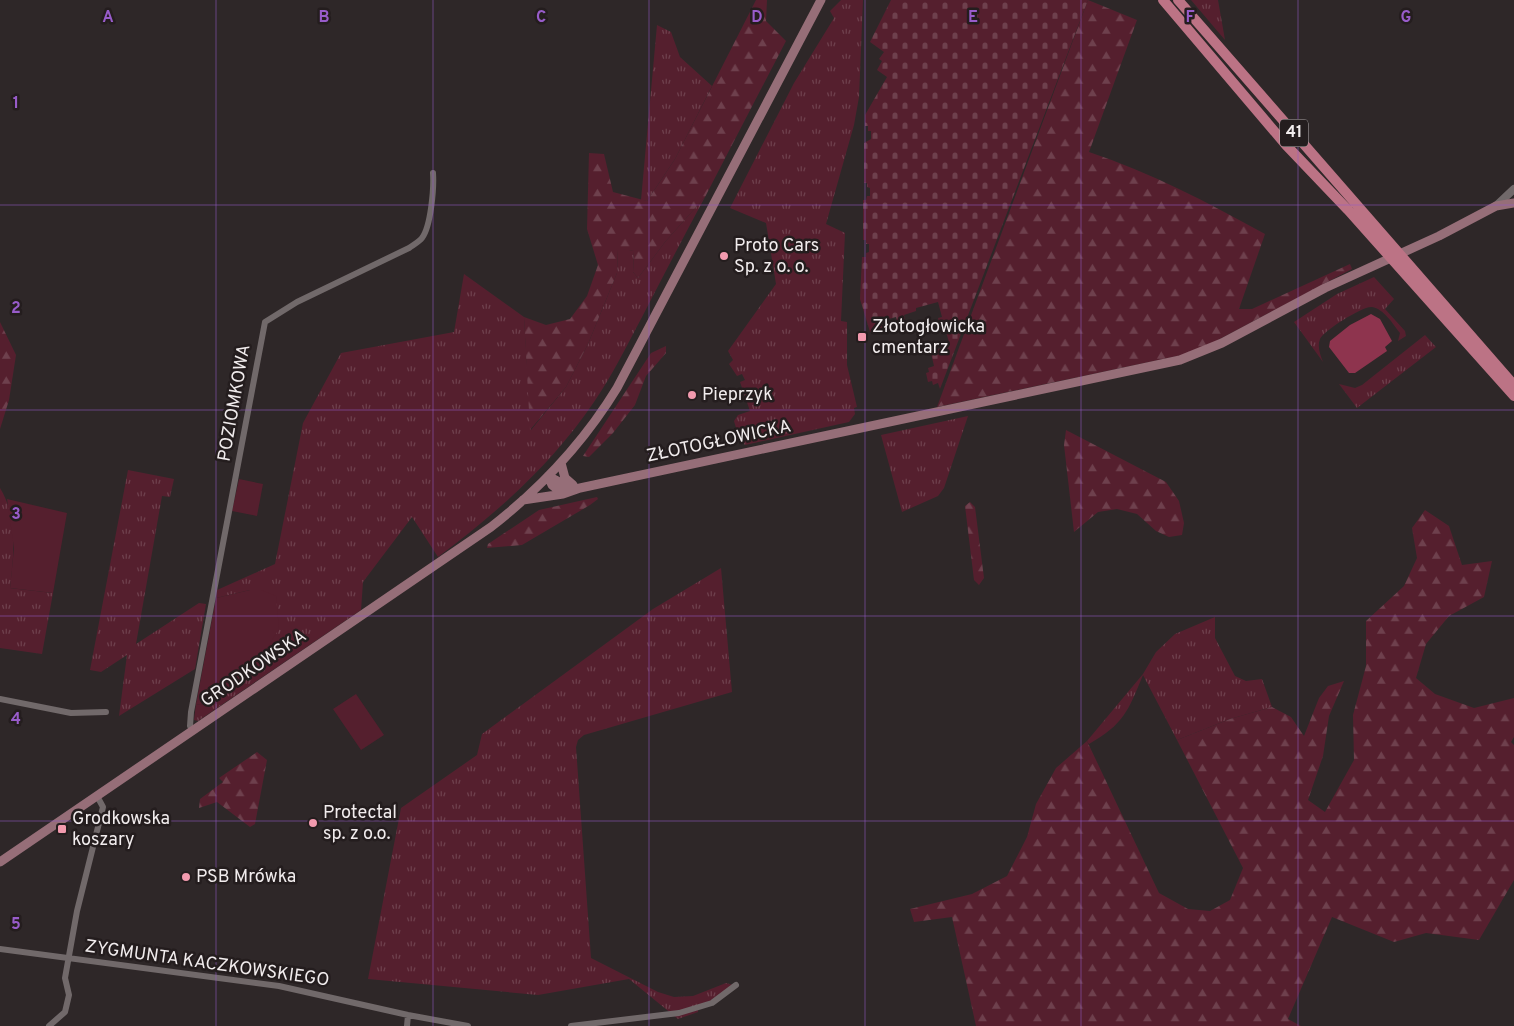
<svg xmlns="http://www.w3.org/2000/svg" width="1514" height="1026" viewBox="0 0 1514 1026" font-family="Overpass,sans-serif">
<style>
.grass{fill:url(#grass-tufts)}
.forest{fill:url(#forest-firs)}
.cemetery{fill:url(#cemetery-stones)}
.garden{fill:#551f2e}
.water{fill:#8e344e}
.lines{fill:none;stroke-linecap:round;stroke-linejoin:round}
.minor{stroke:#71696a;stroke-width:6}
.tertiary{stroke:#71696a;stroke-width:8}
.secondary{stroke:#966e78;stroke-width:9}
.primary{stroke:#bc7385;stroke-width:10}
.grid{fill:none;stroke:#985cca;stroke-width:1;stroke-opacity:0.55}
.poi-dot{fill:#f29aae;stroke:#241d1e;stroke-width:2}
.labels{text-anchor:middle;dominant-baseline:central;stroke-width:5;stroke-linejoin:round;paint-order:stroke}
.shield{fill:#241d1e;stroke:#b4aeaf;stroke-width:1}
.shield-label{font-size:16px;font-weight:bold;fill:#f1eced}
.poi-label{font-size:18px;fill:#f1eced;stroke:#241d1e;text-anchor:start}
.street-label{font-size:18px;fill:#f1eced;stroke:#241d1e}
.grid-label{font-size:16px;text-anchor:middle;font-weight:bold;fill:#985cca;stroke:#241d1e;stroke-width:5;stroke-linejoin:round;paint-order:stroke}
</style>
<defs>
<pattern id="grass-tufts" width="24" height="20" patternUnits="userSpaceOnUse" patternTransform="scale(1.25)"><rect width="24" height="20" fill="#551f2e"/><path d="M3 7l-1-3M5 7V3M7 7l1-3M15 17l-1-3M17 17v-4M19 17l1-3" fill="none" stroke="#6e404d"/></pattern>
<pattern id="forest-firs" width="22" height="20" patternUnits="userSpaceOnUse" patternTransform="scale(1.25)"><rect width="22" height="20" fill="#551f2e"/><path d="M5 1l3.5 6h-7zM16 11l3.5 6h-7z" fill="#6e404d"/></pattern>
<pattern id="cemetery-stones" width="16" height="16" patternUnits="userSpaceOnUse" patternTransform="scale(1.25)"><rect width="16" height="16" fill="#551f2e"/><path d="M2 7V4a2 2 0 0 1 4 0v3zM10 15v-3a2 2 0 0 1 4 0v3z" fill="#6e404d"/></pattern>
</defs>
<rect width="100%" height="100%" fill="#2e2728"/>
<path class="grass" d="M 841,0 L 863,0 L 859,97 L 854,125 L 826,224 L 845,233 L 841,321 L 847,322 L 847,365 L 857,407 L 854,408 L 855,414 L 849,422 L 745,445 L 739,438 L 734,421 L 738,415 L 750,411 L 740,382 L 745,380 L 742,374 L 737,376 L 729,364 L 733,360 L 728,351 L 776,284 L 766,223 L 730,208 L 794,83 L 834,18 L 830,11 Z
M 1191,0 L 1218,0 L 1225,40 Z
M 657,25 L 671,32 L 680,57 L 712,86 L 675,159 L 647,201 L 641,200 Z
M 705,197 C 683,238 662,278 641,319 C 626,347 612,376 594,402 C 552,464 498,512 438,557 L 412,517 L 363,582 L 361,610 L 198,721 L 194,720 L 196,704 L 201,705 L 224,684 L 250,667 L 261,590 L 250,590 L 216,598 L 217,590 L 275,564 L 303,423 L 341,353 L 454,332 L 464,274 L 524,317 L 531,430 L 566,387 L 588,344 L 617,273 L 618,248 L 634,251 L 633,272 L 638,278 L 665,242 Z
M 1374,277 L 1394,299 L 1385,309 L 1405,331 L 1406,336 L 1398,341 L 1400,333 C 1393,324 1384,309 1372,307 C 1364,305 1323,331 1320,339 C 1317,346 1320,354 1323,362 L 1294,322 L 1337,294 Z
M 1425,335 L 1436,347 L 1357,408 L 1339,384 L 1355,388 L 1362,385 Z
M 968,416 L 944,488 L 938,496 L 902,512 L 881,435 Z
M 128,470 L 174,479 L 170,497 L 162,496 L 136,644 L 199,603 L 206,604 L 195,669 L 119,716 L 127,655 L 101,672 L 90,670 Z
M 0,488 C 18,517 14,555 10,588 L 53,593 L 42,654 L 0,648 Z
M 721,568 L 732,692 L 584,735 L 578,740 L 576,747 L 591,958 L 658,992 L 674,997 L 693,996 L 726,983 L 733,985 L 711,1001 L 698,1005 L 698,1012 L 678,1019 L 629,979 L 538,995 L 368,979 L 401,808 L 477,755 L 482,734 L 653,609 Z
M 1215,617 L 1215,638 L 1235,676 L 1246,681 L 1262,679 L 1272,707 L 1230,719 L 1177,740 L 1143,675 C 1128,711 1124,724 1089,744 L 1087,741 L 1143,674 L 1156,652 L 1175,634 Z"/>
<path class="forest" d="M 756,0 L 767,0 L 766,21 L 786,41 L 705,197 L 665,242 L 638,278 L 633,272 L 634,251 L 618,249 L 617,273 L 588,344 L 566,387 L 530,430 L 524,317 L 546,325 L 570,319 L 587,296 L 598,265 L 587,229 L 589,153 L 604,154 L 613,192 L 647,201 L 675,159 Z
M 1088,0 L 1137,20 L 1089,152 C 1152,173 1207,202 1265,234 L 1239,309 L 1252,309 L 1350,264 L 1352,269 L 1216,341 L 1182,355 L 937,407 Z
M 0,322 L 16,355 L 9,400 L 0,429 Z
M 666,346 L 666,353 L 646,376 L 635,405 L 613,433 L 589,457 L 583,456 L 651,353 Z
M 1066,430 L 1166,482 L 1179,501 L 1184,523 L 1182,535 L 1169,537 L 1156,531 L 1137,514 L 1117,509 L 1098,512 L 1074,532 L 1064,445 Z
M 597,497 L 598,499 L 590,505 L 522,545 L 487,548 L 488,544 L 539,510 Z
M 970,502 L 975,507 L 984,578 L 979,585 L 974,580 L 965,506 Z
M 1425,510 L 1449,526 L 1462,565 L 1492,561 L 1484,597 L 1449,616 L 1426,644 L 1416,678 L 1435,694 L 1474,708 L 1514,698 L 1514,737 L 1511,742 L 1514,745 L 1514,880 L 1479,940 L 1426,933 L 1394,942 L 1332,917 L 1288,1019 L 1301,1026 L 976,1026 L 952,917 L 914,922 L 910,909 L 972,894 L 1007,876 L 1027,837 L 1036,804 L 1056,768 L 1087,741 L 1159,893 L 1188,909 L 1210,911 L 1230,900 L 1243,868 L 1177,740 L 1230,719 L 1272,707 L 1291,717 L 1304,736 L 1319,698 L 1328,686 L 1344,681 L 1329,716 L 1323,756 L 1308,800 L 1325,812 L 1354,760 L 1353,715 L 1366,666 L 1366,621 L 1404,586 L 1417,558 L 1412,528 Z
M 257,752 L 267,760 L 255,824 L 250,827 L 217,802 L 199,808 L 200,799 L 223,782 L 219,778 Z"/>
<path class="cemetery" d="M 891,0 L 1088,0 L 940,389 L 938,383 L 933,385 L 932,381 L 928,382 L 926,373 L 929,372 L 928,368 L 934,366 L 931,353 L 943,347 L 942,344 L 949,342 L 944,325 L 940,326 L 938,318 L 942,317 L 938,302 L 916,308 L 916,311 L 904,315 L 905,319 L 897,321 L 896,317 L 885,320 L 887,329 L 879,331 L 877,326 L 874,327 L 875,330 L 870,332 L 860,299 L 862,257 L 866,257 L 866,253 L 869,252 L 869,244 L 866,244 L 866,240 L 863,240 L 863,200 L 866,200 L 867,196 L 870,196 L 870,188 L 867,187 L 867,183 L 864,183 L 864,143 L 871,139 L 871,131 L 868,131 L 868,126 L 865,126 L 865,115 L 887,77 L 877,70 L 882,61 L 879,59 L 884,52 L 870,42 Z"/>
<path class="garden" d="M 239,479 L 263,484 L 257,516 L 232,511 Z
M 7,499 L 67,513 L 53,593 L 10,588 L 14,548 Z
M 250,590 L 261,590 L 276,596 L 279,629 L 261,657 L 224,684 L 201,705 L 196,704 L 216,598 Z
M 356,694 L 384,735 L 361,750 L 333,709 Z"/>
<path class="water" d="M 1371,314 L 1380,319 L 1392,341 L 1385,347 L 1387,351 L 1355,373 L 1349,373 L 1329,347 L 1330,341 L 1350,325 Z"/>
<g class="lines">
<path class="minor" d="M 0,699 L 71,713 L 106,712
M 192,731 L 190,726 L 191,712 L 265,322 L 297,302 L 409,248 C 413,245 419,242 422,238 C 431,226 434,188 433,173
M 0,949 L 279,986 L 408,1015 L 468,1026
M 49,1026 L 65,1012 L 69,995 L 65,978 L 77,911 L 103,807 L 97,796
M 407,1026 L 408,1015
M 571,1026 L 679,1013 L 712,1003 L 736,985"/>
<path class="tertiary" d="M 1496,206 L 1514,189"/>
<path class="secondary" d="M 561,463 L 565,478 L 573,485
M 548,476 L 565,485 L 577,488
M 548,476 L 552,485 L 563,494
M 523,500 L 563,494 L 580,488 L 1180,360 L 1222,343 L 1325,288 L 1439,236 L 1496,206 L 1514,203
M 0,862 L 491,527 C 541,488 584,442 617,388 L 821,0"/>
<path class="primary" d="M 1163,0 L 1286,145 L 1348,210 L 1514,396
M 1178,0 L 1514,385"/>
</g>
<path class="grid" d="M 216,0 L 216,1026M 433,0 L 433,1026M 649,0 L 649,1026M 865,0 L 865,1026M 1081,0 L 1081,1026M 1298,0 L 1298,1026M 0,205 L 1514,205M 0,410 L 1514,410M 0,616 L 1514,616M 0,821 L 1514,821"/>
<g class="poi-dot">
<circle cx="724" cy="256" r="5"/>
<rect x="857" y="332" width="10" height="10" rx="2.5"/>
<circle cx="692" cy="395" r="5"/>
<circle cx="313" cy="823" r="5"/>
<rect x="57" y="824" width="10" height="10" rx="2.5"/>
<circle cx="186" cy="877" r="5"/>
</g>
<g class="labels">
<rect class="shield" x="1280" y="119.5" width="28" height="27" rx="4"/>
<g class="shield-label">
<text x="1294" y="133">41</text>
</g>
<g class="poi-label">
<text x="734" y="246">Proto Cars<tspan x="734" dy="21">Sp. z o. o.</tspan></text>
<text x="872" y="327">Złotogłowicka<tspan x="872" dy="21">cmentarz</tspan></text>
<text x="702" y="395">Pieprzyk</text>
<text x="323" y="813">Protectal<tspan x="323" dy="21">sp. z o.o.</tspan></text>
<text x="72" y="819">Grodkowska<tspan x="72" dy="21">koszary</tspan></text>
<text x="196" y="877">PSB Mrówka</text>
</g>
<g class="street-label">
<text transform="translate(235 403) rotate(-80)">POZIOMKOWA</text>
<text transform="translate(719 442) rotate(-12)">ZŁOTOGŁOWICKA</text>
<text transform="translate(254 669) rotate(-34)">GRODKOWSKA</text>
<text transform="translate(207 964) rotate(8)">ZYGMUNTA KACZKOWSKIEGO</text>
</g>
</g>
<g class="grid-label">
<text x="108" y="22">A</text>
<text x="324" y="22">B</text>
<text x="541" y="22">C</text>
<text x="757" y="22">D</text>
<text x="973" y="22">E</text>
<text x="1190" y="22">F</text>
<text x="1406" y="22">G</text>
<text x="16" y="108">1</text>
<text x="16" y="313">2</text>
<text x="16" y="519">3</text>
<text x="16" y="724">4</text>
<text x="16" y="929">5</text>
</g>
</svg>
